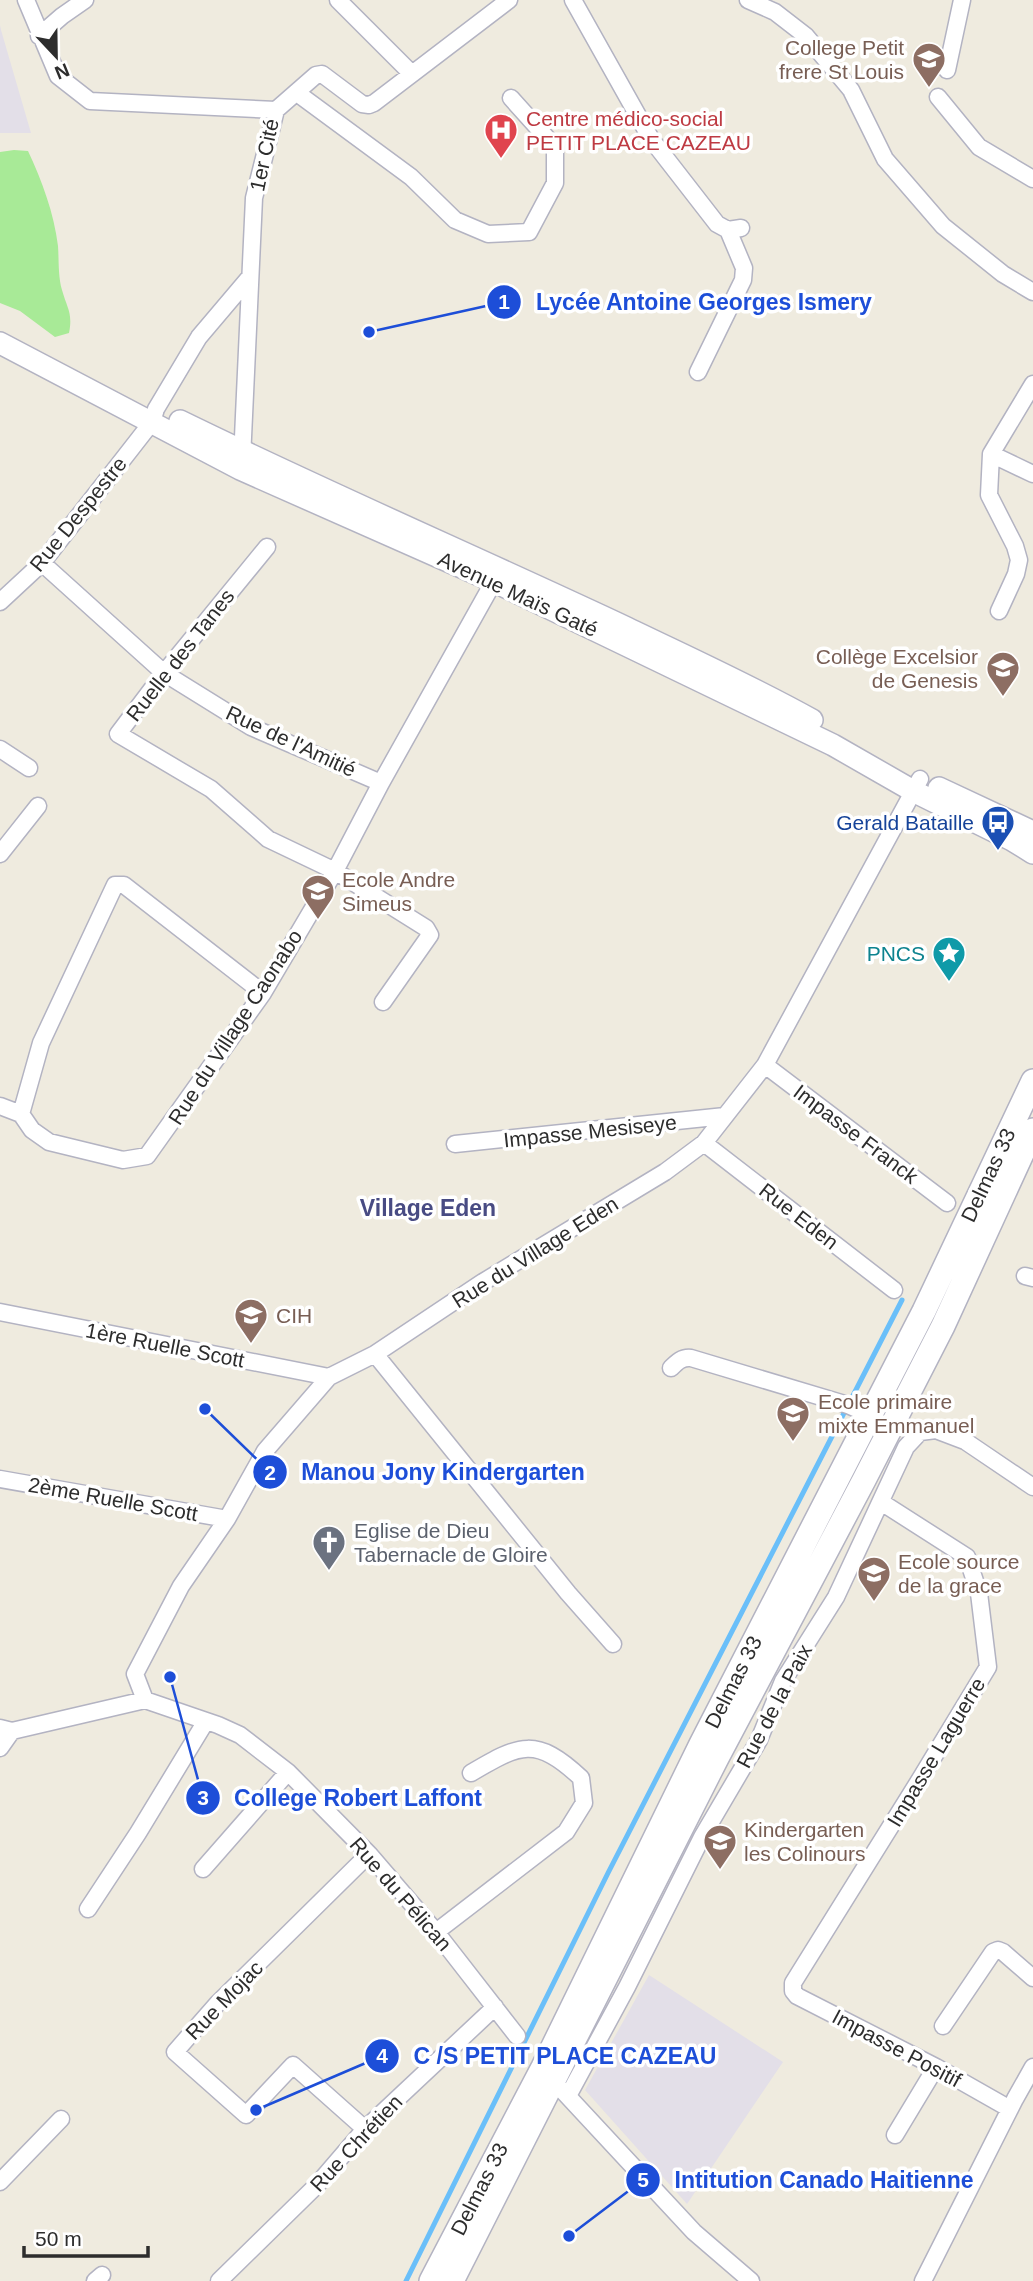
<svg xmlns="http://www.w3.org/2000/svg" width="1033" height="2281" viewBox="0 0 1033 2281" font-family="Helvetica,sans-serif">
<style>
.industrial{fill:#e3dfe8}
.green{fill:#a8ea97}
.lines{fill:none;stroke-linecap:round;stroke-linejoin:round}
.stream{stroke:#6abff9;stroke-width:5}
.minor-casing{stroke:#b3b3c2;stroke-width:19}
.tertiary-casing{stroke:#b3b3c2;stroke-width:24}
.secondary-casing{stroke:#b3b3c2;stroke-width:26}
.minor{stroke:#fff;stroke-width:16}
.tertiary{stroke:#fff;stroke-width:21}
.secondary{stroke:#fff;stroke-width:23}
.labels{text-anchor:middle;dominant-baseline:central;stroke-width:7;stroke-linejoin:round;paint-order:stroke}
.education-label{font-size:21px;fill:#785e54;stroke:#fff;text-anchor:start}
.health-label{font-size:21px;fill:#be3a42;stroke:#fff;text-anchor:start}
.street-label{font-size:21px;fill:#2d2d2d;stroke:#fff}
.transit-label{font-size:21px;fill:#164399;stroke:#fff;text-anchor:end}
.culture-label{font-size:21px;fill:#0d838f;stroke:#fff;text-anchor:end}
.worship-label{font-size:21px;fill:#5b616d;stroke:#fff;text-anchor:start}
.neighbourhood-label{font-size:23px;font-weight:bold;fill:#484b83;stroke:#fff}
.leader{fill:none;stroke:#1d4ed8;stroke-width:2.5}
.callout-dot{fill:#1d4ed8;stroke:#fff;stroke-width:2.5}
.mark-label{font-size:21px;text-anchor:middle;font-weight:bold;fill:#fff}
.callout-label{font-size:23px;text-anchor:middle;font-weight:bold;fill:#1d4ed8;stroke:#fff;stroke-width:7;stroke-linejoin:round;paint-order:stroke}
</style>
<rect width="100%" height="100%" fill="#efebdf"/>
<path class="industrial" d="M 0,25 L 1,30 L 31,133 L 0,133 Z
M 649,1975 L 783,2062 L 687,2204 L 585,2090 Z"/>
<path class="green" d="M 14,150 L 28,151 C 42,181 54,213 58,246 C 59,261 58,276 62,290 C 67,308 73,313 69,333 L 55,337 L 20,311 L 0,303 L 0,152 Z"/>
<g class="lines">
<path class="stream" d="M 406,2281 L 608,1873 L 902,1300"/>
<defs>
<path id="minor" d="M 26,0 L 58,76 L 90,101 L 276,110 L 254,198 L 242,459
M 338,0 L 412,74
M 573,0 L 651,139 L 717,224 L 728,230 L 741,228
M 748,0 L 775,12 L 806,36 L 851,90 L 885,159 L 943,226 L 1003,274 L 1033,292
M 39,36 L 62,16 L 85,0
M 947,70 L 962,0
M 297,93 L 411,177 L 455,220 L 488,234 L 529,232 L 555,183 L 555,147 L 511,98
M 938,97 L 979,147 L 1033,179
M 276,110 L 316,75 L 322,74 L 362,104 L 369,105 L 374,103 L 509,0
M 698,372 L 743,280 L 744,268 L 728,230
M 991,454 L 1033,474
M 267,547 L 164,673 L 118,734 L 211,789 L 268,839 L 335,871 L 426,928 L 430,935 L 383,1002
M 42,563 L 164,673 L 251,727 L 381,783
M 0,602 L 42,563 L 152,422 L 156,409 L 199,337 L 249,278
M 999,611 L 1016,574 L 1019,560 L 1015,546 L 989,495 L 991,454 L 1033,384
M 0,749 L 29,768
M 0,854 L 38,806
M 765,1065 L 947,1203
M 0,1106 L 21,1114 L 32,1130 L 49,1142 L 123,1160 L 147,1156 L 263,993 L 335,871 L 381,783 L 498,574
M 21,1114 L 41,1043 L 115,885 L 124,885 L 263,993
M 704,1143 L 894,1290
M 455,1144 L 725,1116
M 1025,1276 L 1033,1278
M 0,1312 L 329,1377
M 375,1354 L 568,1593 L 613,1644
M 671,1368 C 677,1362 682,1357 691,1358 L 848,1405 L 870,1415
M 0,1479 L 227,1519
M 881,1502 L 967,1557 L 979,1593 L 988,1667 L 922,1776 L 793,1983 L 793,1991 L 797,1996 L 936,2067 L 1010,2109
M 145,1700 L 135,1674 L 181,1586 L 227,1519 L 265,1451 L 329,1377 L 375,1354 L 483,1282 L 665,1172 L 704,1143 L 765,1065 L 920,779
M 0,1728 L 12,1731 L 145,1700 L 218,1725 L 240,1735 L 288,1772 L 369,1854 L 436,1932 L 517,2036
M 0,1748 L 12,1731
M 203,1869 L 288,1772
M 88,1909 L 138,1833 L 206,1721
M 436,1932 L 566,1832 L 584,1803 L 581,1778 C 536,1736 520,1744 471,1773
M 943,2026 L 993,1952 L 998,1950 L 1003,1952 L 1033,1978
M 562,2090 L 694,2232 L 751,2281
M 568,2096 L 627,1987 L 702,1837 L 759,1740 L 783,1681 L 836,1597 L 906,1447 L 920,1432 L 936,1430 L 965,1441 L 1033,1487
M 365,2129 L 293,2065 L 246,2115 L 175,2052 L 217,2004 L 369,1854
M 895,2135 L 936,2067
M 0,2182 L 61,2119
M 95,2281 L 102,2275
M 219,2281 L 316,2186 L 365,2129 L 495,2007
M 923,2281 L 1015,2099 L 1033,2067"/>
<path id="tertiary" d="M 0,343 L 240,469 L 493,581 L 833,745 L 915,792 L 1012,840 L 1033,853
M 180,421 C 327,493 478,558 627,628 C 689,658 751,686 812,720
M 939,788 L 1033,832"/>
<path id="secondary" d="M 431,2281 L 543,2067 L 701,1744 L 924,1311 L 1033,1081
M 452,2281 L 717,1758 L 864,1480 L 943,1326 L 1033,1130"/>
</defs>
<use href="#minor" class="minor-casing"/>
<use href="#tertiary" class="tertiary-casing"/>
<use href="#secondary" class="secondary-casing"/>
<use href="#minor" class="minor"/>
<use href="#tertiary" class="tertiary"/>
<use href="#secondary" class="secondary"/>
</g>
<defs>
<symbol id="school-pin" viewBox="-11 -11 22 30"><path d="M0 17L-7.5 6A9.5 9.5 0 1 1 7.5 6Z" fill="#8d6e63" stroke="#fff"/><path d="M0-5L7-2L0 1L-7-2ZM-4 1L0 2.5L4 1V4Q0 6-4 4Z" fill="#fff"/></symbol>
<symbol id="hospital-pin" viewBox="-11 -11 22 30"><path d="M0 17L-7.5 6A9.5 9.5 0 1 1 7.5 6Z" fill="#e0444e" stroke="#fff"/><path d="M-5-5h3v3.5h4V-5h3V5h-3V1.5h-4V5h-3Z" fill="#fff"/></symbol>
<symbol id="bus-pin" viewBox="-11 -11 22 30"><path d="M0 17L-7.5 6A9.5 9.5 0 1 1 7.5 6Z" fill="#1a4fb4" stroke="#fff"/><path d="M-5-6H5V4H4V6H2V4H-2V6H-4V4H-5ZM-3.5-4V0h7V-4ZM-3.5 1.2v1.5H-2V1.2ZM2 1.2v1.5H3.5V1.2Z" fill="#fff"/></symbol>
<symbol id="sight-pin" viewBox="-11 -11 22 30"><path d="M0 17L-7.5 6A9.5 9.5 0 1 1 7.5 6Z" fill="#0f9aa8" stroke="#fff"/><path d="M0-6L1.8-2.2L6-1.7L2.9 1.2L3.7 5.4L0 3.3L-3.7 5.4L-2.9 1.2L-6-1.7L-1.8-2.2Z" fill="#fff"/></symbol>
<symbol id="church-pin" viewBox="-11 -11 22 30"><path d="M0 17L-7.5 6A9.5 9.5 0 1 1 7.5 6Z" fill="#6b7280" stroke="#fff"/><path d="M-1.2-6h2.4v3.5h3.3v2.4h-3.3V6h-2.4V-.1h-3.3v-2.4h3.3Z" fill="#fff"/></symbol>
</defs>
<g fill-rule="evenodd">
<use href="#school-pin" x="910" y="40" width="38" height="52"/>
<use href="#hospital-pin" x="482" y="111" width="38" height="52"/>
<use href="#school-pin" x="984" y="649" width="38" height="52"/>
<use href="#bus-pin" x="979" y="803" width="38" height="52"/>
<use href="#school-pin" x="299" y="872" width="38" height="52"/>
<use href="#sight-pin" x="930" y="934" width="38" height="52"/>
<use href="#school-pin" x="232" y="1296" width="38" height="52"/>
<use href="#school-pin" x="774" y="1394" width="38" height="52"/>
<use href="#church-pin" x="310" y="1523" width="38" height="52"/>
<use href="#school-pin" x="855" y="1554" width="38" height="52"/>
<use href="#school-pin" x="701" y="1822" width="38" height="52"/>
</g>
<g class="labels">
<g class="education-label">
<text x="904" y="47" text-anchor="end">College Petit<tspan x="904" dy="24">frere St Louis</tspan></text>
<text x="978" y="656" text-anchor="end">Collège Excelsior<tspan x="978" dy="24">de Genesis</tspan></text>
<text x="342" y="879">Ecole Andre<tspan x="342" dy="24">Simeus</tspan></text>
<text x="276" y="1315">CIH</text>
<text x="818" y="1401">Ecole primaire<tspan x="818" dy="24">mixte Emmanuel</tspan></text>
<text x="898" y="1561">Ecole source<tspan x="898" dy="24">de la grace</tspan></text>
<text x="744" y="1829">Kindergarten<tspan x="744" dy="24">les Colinours</tspan></text>
</g>
<g class="health-label">
<text x="526" y="118">Centre médico-social<tspan x="526" dy="24">PETIT PLACE CAZEAU</tspan></text>
</g>
<g class="street-label">
<text transform="translate(264 155) rotate(-78)">1er Cité</text>
<text transform="translate(78 514) rotate(-51)">Rue Despestre</text>
<text transform="translate(518 594) rotate(25)">Avenue Maïs Gaté</text>
<text transform="translate(180 655) rotate(-52)">Ruelle des Tanes</text>
<text transform="translate(291 741) rotate(25)">Rue de l'Amitié</text>
<text transform="translate(235 1027) rotate(-57)">Rue du Village Caonabo</text>
<text transform="translate(590 1131) rotate(-6)">Impasse Mesiseye</text>
<text transform="translate(856 1134) rotate(37)">Impasse Franck</text>
<text transform="translate(988 1175) rotate(-65)">Delmas 33</text>
<text transform="translate(799 1216) rotate(38)">Rue Eden</text>
<text transform="translate(535 1252) rotate(-32)">Rue du Village Eden</text>
<text transform="translate(165 1345) rotate(11)">1ère Ruelle Scott</text>
<text transform="translate(113 1499) rotate(10)">2ème Ruelle Scott</text>
<text transform="translate(733 1682) rotate(-63)">Delmas 33</text>
<text transform="translate(774 1706) rotate(-62)">Rue de la Paix</text>
<text transform="translate(936 1752) rotate(-59)">Impasse Laguerre</text>
<text transform="translate(401 1894) rotate(49)">Rue du Pélican</text>
<text transform="translate(224 2000) rotate(-46)">Rue Mojac</text>
<text transform="translate(897 2048) rotate(28)">Impasse Positif</text>
<text transform="translate(356 2143) rotate(-47)">Rue Chrétien</text>
<text transform="translate(479 2189) rotate(-63)">Delmas 33</text>
</g>
<g class="transit-label">
<text x="974" y="822">Gerald Bataille</text>
</g>
<g class="culture-label">
<text x="925" y="953">PNCS</text>
</g>
<g class="worship-label">
<text x="354" y="1530">Eglise de Dieu<tspan x="354" dy="24">Tabernacle de Gloire</tspan></text>
</g>
<g class="neighbourhood-label">
<text x="428" y="1208">Village Eden</text>
</g>
</g>
<path class="leader" d="M369 332L504 302M205 1409L270 1472M170 1677L203 1798M256 2110L382 2056M569 2236L643 2180"/>
<g class="callout-dot">
<circle cx="369" cy="332" r="7"/>
<circle cx="205" cy="1409" r="7"/>
<circle cx="170" cy="1677" r="7"/>
<circle cx="256" cy="2110" r="7"/>
<circle cx="569" cy="2236" r="7"/>
<circle cx="504" cy="302" r="18"/>
<circle cx="270" cy="1472" r="18"/>
<circle cx="203" cy="1798" r="18"/>
<circle cx="382" cy="2056" r="18"/>
<circle cx="643" cy="2180" r="18"/>
</g>
<g class="mark-label">
<text x="504" y="309">1</text>
<text x="270" y="1480">2</text>
<text x="203" y="1805">3</text>
<text x="382" y="2063">4</text>
<text x="643" y="2187">5</text>
</g>
<g class="callout-label">
<text x="704" y="310">Lycée Antoine Georges Ismery</text>
<text x="443" y="1480">Manou Jony Kindergarten</text>
<text x="358" y="1806">College Robert Laffont</text>
<text x="565" y="2064">C /S PETIT PLACE CAZEAU</text>
<text x="824" y="2188">Intitution Canado Haitienne</text>
</g>
<g transform="translate(56 56) rotate(158)" stroke="#ffffff" stroke-width="5" paint-order="stroke">
<path d="M0-5L12 26L0 18L-12 26Z" fill="#2d2d2d"/>
<text y="-10" font-size="19" font-weight="bold" text-anchor="middle" fill="#2d2d2d">N</text>
</g>
<path d="M24 2246v10h124v-10" fill="none" stroke="#2d2d2d" stroke-width="3.5"/>
<text x="35" y="2246" font-size="21" fill="#2d2d2d" stroke="#ffffff" stroke-width="5" paint-order="stroke">50 m</text>
</svg>
